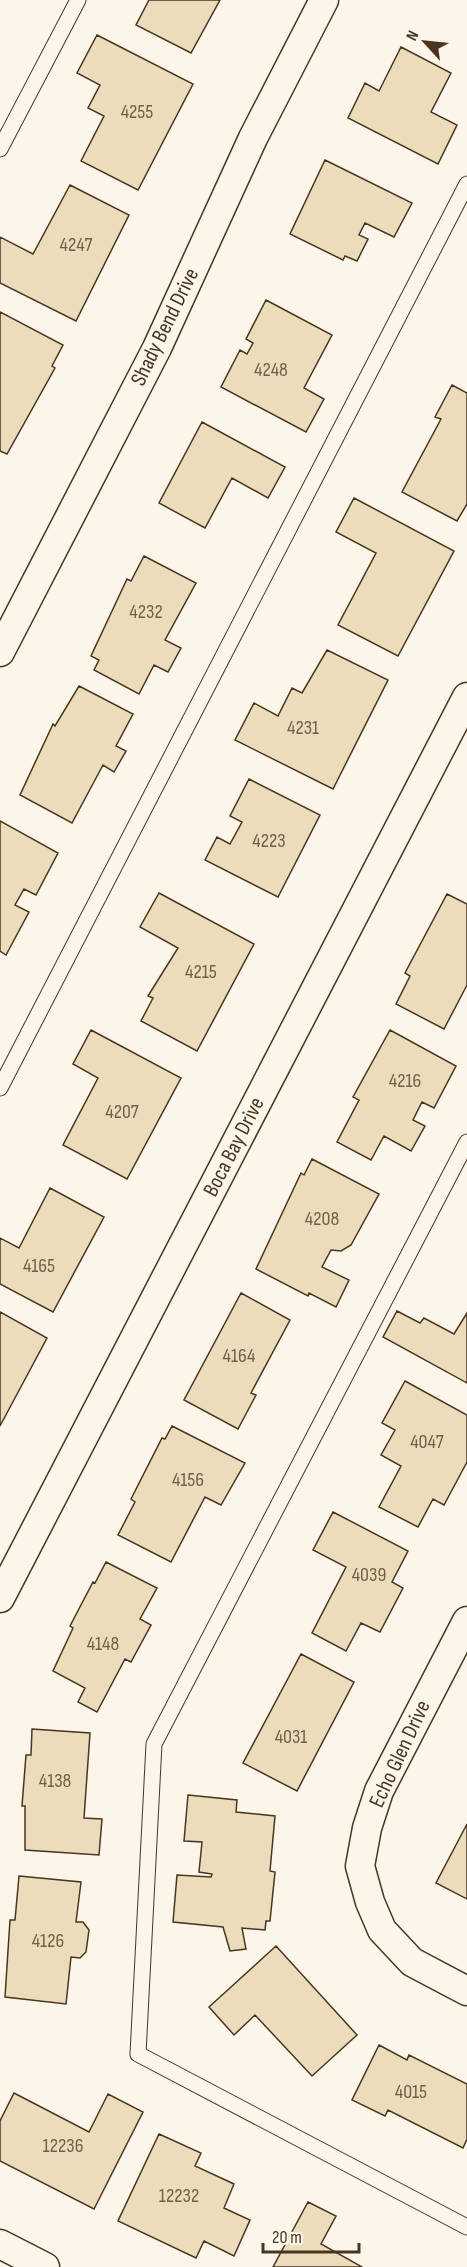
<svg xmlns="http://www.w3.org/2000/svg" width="467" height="2267" viewBox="0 0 467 2267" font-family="'Sofia Sans Condensed',sans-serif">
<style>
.building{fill:#ecdcbc;stroke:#4a3520;stroke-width:1.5}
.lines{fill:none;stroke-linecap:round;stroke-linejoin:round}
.service-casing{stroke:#4a3520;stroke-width:17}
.minor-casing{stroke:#4a3520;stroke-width:31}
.service{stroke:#fbf6e9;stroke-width:15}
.minor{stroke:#fbf6e9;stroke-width:28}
.labels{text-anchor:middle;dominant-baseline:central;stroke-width:4.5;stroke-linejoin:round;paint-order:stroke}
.number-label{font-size:20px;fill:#725f47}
.street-label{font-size:22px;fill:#4a3520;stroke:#fbf6e9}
</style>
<rect width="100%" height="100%" fill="#fbf6e9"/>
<path class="building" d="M 149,0 L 220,0 L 191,53 L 136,25 Z
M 97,35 L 193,84 L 138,190 L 81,161 L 104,116 L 88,108 L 100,85 L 77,73 Z
M 401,47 L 451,73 L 431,112 L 457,125 L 438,164 L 348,118 L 365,83 L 379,91 Z
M 325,160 L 412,203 L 394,237 L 365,223 L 359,235 L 368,239 L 357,261 L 345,256 L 343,260 L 290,234 Z
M 70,185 L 129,215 L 76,321 L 0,283 L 0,237 L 33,254 Z
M 266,300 L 332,335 L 304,388 L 324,399 L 306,432 L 221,387 L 240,350 L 247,354 L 253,343 L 246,339 Z
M 0,312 L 63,345 L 52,366 L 55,368 L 7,454 L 0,451 Z
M 452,385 L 467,393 L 467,504 L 457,521 L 402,492 L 441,419 L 435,417 Z
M 202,422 L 285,467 L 268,498 L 232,478 L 205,528 L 159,503 Z
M 354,498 L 454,551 L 398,656 L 338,625 L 376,553 L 336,532 Z
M 144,556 L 196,583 L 165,640 L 181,648 L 168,672 L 154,665 L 139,694 L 94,670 L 99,660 L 91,656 L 127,579 L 131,581 Z
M 327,650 L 388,680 L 333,789 L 235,740 L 254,703 L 278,716 L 292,688 L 302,693 Z
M 79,686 L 133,714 L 116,746 L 126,751 L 114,772 L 103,765 L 72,823 L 20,795 L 53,724 L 55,726 Z
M 249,779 L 320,815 L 278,897 L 205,860 L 217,837 L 230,844 L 242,822 L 230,816 Z
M 0,821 L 58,853 L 36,895 L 24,889 L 15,905 L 29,912 L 6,955 L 0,951 Z
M 159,893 L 254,944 L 197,1051 L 141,1021 L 153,998 L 148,996 L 178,948 L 140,927 Z
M 447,894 L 467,904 L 467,985 L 444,1029 L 396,1004 L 410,976 L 405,973 Z
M 91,1030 L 181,1078 L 127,1179 L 63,1145 L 98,1078 L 73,1064 Z
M 390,1030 L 456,1066 L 434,1108 L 422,1102 L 413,1120 L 425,1126 L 411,1151 L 384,1136 L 371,1160 L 337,1142 L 359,1100 L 353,1097 Z
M 312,1159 L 379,1194 L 351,1245 L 341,1251 L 331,1250 L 322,1267 L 349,1280 L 336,1307 L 309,1293 L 308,1296 L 256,1269 L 301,1173 L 304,1175 Z
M 50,1188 L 104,1217 L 53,1312 L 0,1284 L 0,1238 L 19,1248 Z
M 241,1293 L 290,1320 L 251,1393 L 256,1395 L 238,1429 L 184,1400 Z
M 397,1311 L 420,1323 L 424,1318 L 454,1334 L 467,1313 L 467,1383 L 383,1337 Z
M 0,1312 L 47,1338 L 0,1426 Z
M 405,1381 L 467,1415 L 467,1462 L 444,1505 L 433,1499 L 418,1527 L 379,1507 L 401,1466 L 381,1455 L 395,1430 L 382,1423 Z
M 172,1426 L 245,1463 L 221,1505 L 205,1497 L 171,1562 L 118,1535 L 135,1502 L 131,1499 L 162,1438 L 165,1439 Z
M 333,1512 L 408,1551 L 392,1582 L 403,1588 L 380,1632 L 361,1623 L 346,1651 L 312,1633 L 346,1567 L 313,1550 Z
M 106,1562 L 157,1588 L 140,1619 L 151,1625 L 131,1662 L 125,1659 L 97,1712 L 78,1702 L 85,1688 L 53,1671 L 73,1628 L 70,1626 L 93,1582 L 95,1583 Z
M 301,1654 L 354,1682 L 297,1791 L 243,1763 Z
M 32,1729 L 90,1733 L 84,1818 L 102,1819 L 99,1855 L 25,1850 L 25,1806 L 22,1806 L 26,1755 L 31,1755 Z
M 188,1795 L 237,1800 L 236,1812 L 275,1816 L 270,1871 L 275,1872 L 270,1921 L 266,1921 L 265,1930 L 242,1928 L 246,1949 L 230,1951 L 223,1927 L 173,1922 L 177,1875 L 211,1877 L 212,1874 L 199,1872 L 202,1842 L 184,1841 Z
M 467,1824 L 467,1899 L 436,1883 Z
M 19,1876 L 81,1882 L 76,1922 L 83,1922 L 89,1930 L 86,1952 L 80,1958 L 71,1957 L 66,2004 L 5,1997 L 10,1920 L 15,1920 Z
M 276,1946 L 357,2035 L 312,2076 L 255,2015 L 234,2035 L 209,2007 Z
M 379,2045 L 407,2060 L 409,2055 L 467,2084 L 467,2139 L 463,2148 L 388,2110 L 385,2116 L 352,2100 Z
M 14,2093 L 89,2132 L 108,2094 L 143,2112 L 94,2209 L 0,2161 L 0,2121 Z
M 159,2134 L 201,2153 L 195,2166 L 234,2184 L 224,2208 L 250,2220 L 234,2256 L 204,2241 L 196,2258 L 118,2221 Z
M 308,2202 L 336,2216 L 321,2244 L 362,2267 L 273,2267 Z"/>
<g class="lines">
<defs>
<path id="service" d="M 0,149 L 78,0
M 0,1088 L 467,184
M 467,1142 L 154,1744 L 138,2054 L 467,2227"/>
<path id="minor" d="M 0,652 L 157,348 L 253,138 L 324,0
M 0,1598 L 467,697
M 467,1621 L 379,1791 L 367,1828 L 360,1866 L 370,1902 L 382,1930 L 412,1962 L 467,1991
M 0,2244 L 45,2267"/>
</defs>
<use href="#service" class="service-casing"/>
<use href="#minor" class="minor-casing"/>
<use href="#service" class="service"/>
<use href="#minor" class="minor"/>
</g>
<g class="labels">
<g class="number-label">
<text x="137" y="112">4255</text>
<text x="76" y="245">4247</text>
<text x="271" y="370">4248</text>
<text x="146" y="612">4232</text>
<text x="303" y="728">4231</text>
<text x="269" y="841">4223</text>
<text x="201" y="972">4215</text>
<text x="405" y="1081">4216</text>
<text x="122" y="1112">4207</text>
<text x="322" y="1219">4208</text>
<text x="39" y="1266">4165</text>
<text x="239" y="1356">4164</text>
<text x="427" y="1442">4047</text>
<text x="188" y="1480">4156</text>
<text x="369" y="1575">4039</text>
<text x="103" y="1644">4148</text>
<text x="291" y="1737">4031</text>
<text x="55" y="1781">4138</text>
<text x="48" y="1941">4126</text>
<text x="411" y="2092">4015</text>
<text x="63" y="2146">12236</text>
<text x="179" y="2196">12232</text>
</g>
<g class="street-label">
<text transform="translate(165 327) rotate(-64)">Shady Bend Drive</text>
<text transform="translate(234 1147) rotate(-63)">Boca Bay Drive</text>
<text transform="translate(400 1754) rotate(-65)">Echo Glen Drive</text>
</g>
</g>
<g transform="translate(425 42) rotate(297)" stroke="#fbf6e9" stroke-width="4.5" paint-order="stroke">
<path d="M0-4.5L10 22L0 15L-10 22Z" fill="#4a3520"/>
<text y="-9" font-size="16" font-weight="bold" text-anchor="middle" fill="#4a3520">N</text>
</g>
<path d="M263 2243v9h96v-9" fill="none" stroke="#4a3520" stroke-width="3"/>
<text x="272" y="2243" font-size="18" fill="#4a3520" stroke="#fbf6e9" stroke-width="4.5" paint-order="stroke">20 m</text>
</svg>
